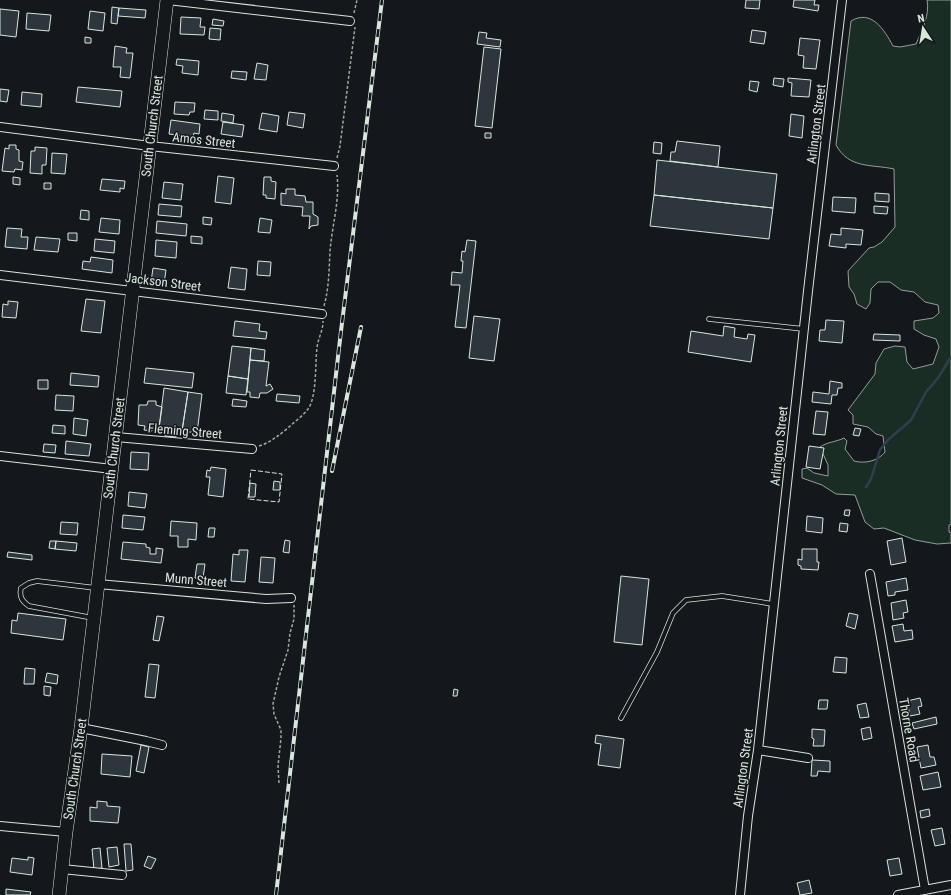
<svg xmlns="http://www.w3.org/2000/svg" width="951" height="895" viewBox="0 0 951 895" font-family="'Roboto Condensed',sans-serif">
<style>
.green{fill:#1a2d24;stroke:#939e99}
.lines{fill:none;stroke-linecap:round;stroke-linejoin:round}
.stream{stroke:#2f3f4d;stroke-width:2.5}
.building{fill:#2c363c;stroke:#d8e6dc}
.lane-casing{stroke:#d8e6dc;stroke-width:5.5}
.street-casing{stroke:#d8e6dc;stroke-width:10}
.primary-casing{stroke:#d8e6dc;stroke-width:14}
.path{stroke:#9da8a2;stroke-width:1.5;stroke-dasharray:3 2;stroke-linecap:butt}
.lane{stroke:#14181c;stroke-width:4}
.street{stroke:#14181c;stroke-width:8}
.primary{stroke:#14181c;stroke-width:13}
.rail-casing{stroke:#d8e6dc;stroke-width:4}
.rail{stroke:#14181c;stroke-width:2.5;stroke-dasharray:8;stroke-linecap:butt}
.fence{stroke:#d8e6dc;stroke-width:1;stroke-dasharray:5 2;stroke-linecap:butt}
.labels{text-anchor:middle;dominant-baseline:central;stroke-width:3;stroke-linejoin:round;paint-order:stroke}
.street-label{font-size:13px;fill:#d8e6dc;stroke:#14181c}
</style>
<rect width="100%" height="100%" fill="#14181c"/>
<path class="green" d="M 927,0 L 951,0 L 951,524 L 949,525 L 949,532 L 951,533 L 951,543 L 937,544 L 915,540 L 884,528 L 874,529 L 865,522 L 855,495 L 836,494 L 822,485 L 802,478 L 802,469 L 807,468 L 814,473 L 828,476 L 828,465 L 820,447 C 827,442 836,442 844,438 L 847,441 L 845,449 L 854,461 C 865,464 878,461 885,452 L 883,436 L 876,434 L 868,427 L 853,424 L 853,415 L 848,410 L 875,374 L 876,363 L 884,349 L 895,346 L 905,347 L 907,362 L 913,369 L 933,364 L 939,347 L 936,339 L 924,335 L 914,329 L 914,321 L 933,318 L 939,313 L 938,305 L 925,302 L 914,292 L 901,290 L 890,282 L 878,282 L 871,289 L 870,303 L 866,309 L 857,304 L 854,294 L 849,287 L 848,271 L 869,248 L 874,247 L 882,242 L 895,227 L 894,169 C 871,164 849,169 836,145 L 851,21 C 871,9 884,29 893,46 L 900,47 L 916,44 C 922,30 930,15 927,0 Z"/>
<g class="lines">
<path class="stream" d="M 866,487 L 871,479 L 880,450 L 888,440 L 911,420 L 926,392 L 938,378 L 951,357"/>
</g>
<path class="building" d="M 746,0 L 760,0 L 759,9 L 745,8 Z
M 794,0 L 815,0 L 814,5 L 819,5 L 818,11 L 793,7 Z
M 112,7 L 119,8 L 117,24 L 111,23 Z
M 119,8 L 146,10 L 145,18 L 118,16 Z
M 0,9 L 19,11 L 16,37 L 0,35 Z
M 90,11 L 105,13 L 103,31 L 88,29 Z
M 27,13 L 51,15 L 49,31 L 26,29 Z
M 181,17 L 201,18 L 200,27 L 205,27 L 204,35 L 180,34 Z
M 213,19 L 224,21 L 223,26 L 212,25 Z
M 210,28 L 221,29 L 220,40 L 209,39 Z
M 752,30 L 766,32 L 764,44 L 750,42 Z
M 479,32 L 487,33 L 486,38 L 501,40 L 500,47 L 477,44 Z
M 85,37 L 91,38 L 91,43 L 85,43 Z
M 800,38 L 820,40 L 816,69 L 803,68 L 804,56 L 798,55 Z
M 115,46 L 127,48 L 126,53 L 133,53 L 130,78 L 120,77 L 121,67 L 113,67 Z
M 484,47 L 501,49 L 492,128 L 475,126 Z
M 177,59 L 199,61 L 198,75 L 182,73 L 183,66 L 176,65 Z
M 257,63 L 268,65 L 266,80 L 254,79 Z
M 232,71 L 247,72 L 246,80 L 231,78 Z
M 774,78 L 784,79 L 783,87 L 773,85 Z
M 788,78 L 811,80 L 809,97 L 791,96 L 792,83 L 788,82 Z
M 750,81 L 759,82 L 757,92 L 749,90 Z
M 78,87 L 122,91 L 120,107 L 76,102 Z
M 0,89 L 9,90 L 7,102 L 0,101 Z
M 22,92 L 42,94 L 41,107 L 21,105 Z
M 175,102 L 195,103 L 194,112 L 190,112 L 189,115 L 174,114 Z
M 205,110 L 218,111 L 218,120 L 204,119 Z
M 289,112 L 305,114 L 303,128 L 287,125 Z
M 222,113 L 234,115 L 233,123 L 221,121 Z
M 262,113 L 279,116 L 277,132 L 259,129 Z
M 791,114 L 804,116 L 802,138 L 789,136 Z
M 171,120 L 200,124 L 199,134 L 194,133 L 193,137 L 169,134 Z
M 223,122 L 244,125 L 242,137 L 221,134 Z
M 485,133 L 491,133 L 491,138 L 485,138 Z
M 677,141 L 720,146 L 718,167 L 670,161 L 671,152 L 675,152 Z
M 654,142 L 662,143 L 661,154 L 653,153 Z
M 9,145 L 16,145 L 16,149 L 19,150 L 19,161 L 23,162 L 22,170 L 15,169 L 14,172 L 2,171 L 5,148 L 9,149 Z
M 35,147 L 47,148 L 46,165 L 42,165 L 42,174 L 30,173 L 31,151 L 35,151 Z
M 52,153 L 67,154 L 65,174 L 51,173 Z
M 657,160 L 777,174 L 773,208 L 654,195 Z
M 218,176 L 234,178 L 231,204 L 215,202 Z
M 13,177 L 20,178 L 20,185 L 13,184 Z
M 264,177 L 271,177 L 271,181 L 276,182 L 275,199 L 266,198 L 266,195 L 263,195 Z
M 102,179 L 125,181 L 124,189 L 120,188 L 120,192 L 100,190 Z
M 164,182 L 183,184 L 181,200 L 162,198 Z
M 44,183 L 51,183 L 51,189 L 44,189 Z
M 286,189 L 295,189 L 295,195 L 305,196 L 306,202 L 313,202 L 313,214 L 318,217 L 318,225 L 311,226 L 309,229 L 310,216 L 302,216 L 303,207 L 281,205 L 281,193 L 286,194 Z
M 875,193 L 889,194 L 889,202 L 875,201 Z
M 654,195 L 773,208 L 769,239 L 650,226 Z
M 833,197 L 856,198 L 855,213 L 832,211 Z
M 159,204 L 182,206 L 181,217 L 158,215 Z
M 874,206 L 888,207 L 887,214 L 874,213 Z
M 81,210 L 89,211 L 89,220 L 80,219 Z
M 203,217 L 212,218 L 211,225 L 203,224 Z
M 101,218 L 120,220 L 119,234 L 99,232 Z
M 260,218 L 272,220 L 270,233 L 258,232 Z
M 157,221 L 187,224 L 186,236 L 156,233 Z
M 7,228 L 22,229 L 21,237 L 28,237 L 27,249 L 5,247 Z
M 841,228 L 863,230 L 861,245 L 846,244 L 846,248 L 829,246 L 831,234 L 841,235 Z
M 68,233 L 77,233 L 77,241 L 68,240 Z
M 191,236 L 202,237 L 202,244 L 191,243 Z
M 36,237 L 60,239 L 58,252 L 34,250 Z
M 95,239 L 115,241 L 114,253 L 94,251 Z
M 156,240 L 177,242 L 176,258 L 155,256 Z
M 467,240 L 476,241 L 466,328 L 455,327 L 460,285 L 451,285 L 452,272 L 462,273 L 463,261 L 461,261 L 462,251 L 465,252 Z
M 91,257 L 113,260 L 112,273 L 82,269 L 83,261 L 90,262 Z
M 258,261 L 271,262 L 270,276 L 257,275 Z
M 231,267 L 247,269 L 245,290 L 228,288 Z
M 153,268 L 166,270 L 164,284 L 151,282 Z
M 86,299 L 105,301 L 101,333 L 81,331 Z
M 8,301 L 18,302 L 16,318 L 2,317 L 3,304 L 8,305 Z
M 474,316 L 500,319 L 494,361 L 469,358 Z
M 826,320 L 844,321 L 842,343 L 819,341 L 820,330 L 825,330 Z
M 235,321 L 260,324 L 259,331 L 267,332 L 266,339 L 233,336 Z
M 724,326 L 735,328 L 734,337 L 747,339 L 748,334 L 755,335 L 751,362 L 688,352 L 691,331 L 723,336 Z
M 874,334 L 900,335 L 900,341 L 873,340 Z
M 232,346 L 251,348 L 248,379 L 228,376 Z
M 251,348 L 265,350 L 264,361 L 250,360 Z
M 250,360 L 269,362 L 266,386 L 270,384 L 273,389 L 267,393 L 260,393 L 259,398 L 250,397 L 250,392 L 247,392 Z
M 146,368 L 194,373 L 192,388 L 144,383 Z
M 71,373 L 99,376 L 98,387 L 70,385 Z
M 228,376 L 248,379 L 246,395 L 226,393 Z
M 38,380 L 48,380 L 48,389 L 38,389 Z
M 830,381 L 842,383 L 842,388 L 838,388 L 837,395 L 832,395 L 831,404 L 812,402 L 813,392 L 829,394 Z
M 164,388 L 188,392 L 182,431 L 176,431 L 176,437 L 165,436 L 166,429 L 159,428 Z
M 188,392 L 202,394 L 197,433 L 182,431 Z
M 277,394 L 300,396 L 299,403 L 276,401 Z
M 56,395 L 74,396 L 73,411 L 55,410 Z
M 233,399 L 247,401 L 246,407 L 232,406 Z
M 148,401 L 156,401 L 156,405 L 162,407 L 159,428 L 152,427 L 152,431 L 144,430 L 145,426 L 138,425 L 139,405 L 147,405 Z
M 816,411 L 828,412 L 825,435 L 813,434 Z
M 74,418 L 88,420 L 86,436 L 73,434 Z
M 53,425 L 65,426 L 65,434 L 52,433 Z
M 855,428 L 861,429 L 859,436 L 853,435 Z
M 66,441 L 91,444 L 89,456 L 65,454 Z
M 44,444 L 56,445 L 55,453 L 43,452 Z
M 809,446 L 824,448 L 820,469 L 806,467 Z
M 131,452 L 149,453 L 148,470 L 130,469 Z
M 211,467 L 226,469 L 223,497 L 208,495 L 210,477 L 206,477 L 207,470 L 210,471 Z
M 274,481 L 280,482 L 280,490 L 273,490 Z
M 250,483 L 256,484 L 255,497 L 249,497 Z
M 129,492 L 147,494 L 145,508 L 128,506 Z
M 845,510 L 850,510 L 849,516 L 844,515 Z
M 123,515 L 145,517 L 143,530 L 122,528 Z
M 807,516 L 823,518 L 822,533 L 806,531 Z
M 171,521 L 197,523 L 196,540 L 188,539 L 188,547 L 178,547 L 178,536 L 170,536 Z
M 61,522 L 78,523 L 77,535 L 60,534 Z
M 840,523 L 848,524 L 847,532 L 839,531 Z
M 209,528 L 215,528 L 214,537 L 208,537 Z
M 902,538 L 906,562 L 891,565 L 887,541 Z
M 285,540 L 290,541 L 289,553 L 283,552 Z
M 50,541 L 56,541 L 55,549 L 49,548 Z
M 56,541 L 77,543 L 76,551 L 55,549 Z
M 123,542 L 146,544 L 146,547 L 150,548 L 150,554 L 156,554 L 156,548 L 163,549 L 161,563 L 121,559 Z
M 802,549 L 817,549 L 817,562 L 819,562 L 818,570 L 801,569 L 801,566 L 798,565 L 798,559 L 802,560 Z
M 239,550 L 248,550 L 245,582 L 231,581 L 233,554 L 239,555 Z
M 8,552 L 32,555 L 32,560 L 7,557 Z
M 261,557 L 275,558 L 273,583 L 259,582 Z
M 197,564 L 205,564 L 203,578 L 195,578 Z
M 621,576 L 649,579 L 642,645 L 614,642 Z
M 180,577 L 190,578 L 190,584 L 180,583 Z
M 906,578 L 908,590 L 895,592 L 895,595 L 888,596 L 886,582 Z
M 906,600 L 908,612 L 903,613 L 904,618 L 893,620 L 891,603 Z
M 18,613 L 66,619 L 63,640 L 11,633 L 12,620 L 17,621 Z
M 849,613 L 858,615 L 855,629 L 846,626 Z
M 157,616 L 164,617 L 159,641 L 153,640 Z
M 903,624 L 904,631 L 912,630 L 913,639 L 895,642 L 892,626 Z
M 835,657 L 847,658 L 846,673 L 833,672 Z
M 149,664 L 159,665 L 155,698 L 145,697 Z
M 25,668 L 35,669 L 34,684 L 24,684 Z
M 47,673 L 58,675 L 57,684 L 45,682 Z
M 44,686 L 51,687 L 50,696 L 44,695 Z
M 454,689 L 458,690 L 457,696 L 453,696 Z
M 920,698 L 922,706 L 918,707 L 920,714 L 910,716 L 907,701 Z
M 819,700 L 828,700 L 827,709 L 818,709 Z
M 866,703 L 869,717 L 860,718 L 857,705 Z
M 936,717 L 937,724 L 914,729 L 912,723 Z
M 870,727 L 872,738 L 863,740 L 861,729 Z
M 812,729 L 825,730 L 824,746 L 813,746 L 814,739 L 812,738 Z
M 596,735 L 624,739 L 620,768 L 598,765 L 601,744 L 595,743 Z
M 141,745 L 149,747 L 144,773 L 136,771 Z
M 928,745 L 930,757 L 934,757 L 936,765 L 921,768 L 917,747 Z
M 102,754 L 132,756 L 130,777 L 101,774 Z
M 812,760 L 830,761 L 830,772 L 818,771 L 817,776 L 811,776 Z
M 938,772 L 941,787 L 923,790 L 920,776 Z
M 97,801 L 107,802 L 107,806 L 120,807 L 118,823 L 90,821 L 90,807 L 97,808 Z
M 929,809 L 930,816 L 921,818 L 920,811 Z
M 942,828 L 945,844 L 935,846 L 931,830 Z
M 124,844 L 131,844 L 133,870 L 126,871 Z
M 117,847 L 119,865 L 109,867 L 107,848 Z
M 100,848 L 102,868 L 94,869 L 92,849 Z
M 148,856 L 156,859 L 151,869 L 144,866 Z
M 28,857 L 34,858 L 32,875 L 10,872 L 12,858 L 28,860 Z
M 899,858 L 902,874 L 890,876 L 887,860 Z
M 809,880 L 812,893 L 800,895 L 797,883 Z
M 6,889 L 31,892 L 30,895 L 6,895 Z"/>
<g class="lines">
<defs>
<path id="lane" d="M 709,319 L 804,329
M 93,618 L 29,606 C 22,601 19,597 21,588 L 29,583 L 37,581 L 96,588
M 621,718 L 657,652 L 673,613 L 686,600 L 722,596 L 773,604"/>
<path id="street" d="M 168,0 L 350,21
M 0,127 L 150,146 L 334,166
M 0,275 L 322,314
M 116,437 L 252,449
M 0,456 L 112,469
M 870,574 L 925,890
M 98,584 L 266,599 L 291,598
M 81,728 L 146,741 L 162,745
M 758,750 L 808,758
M 0,826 L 66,832
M 62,869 L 122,875
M 740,895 L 748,816 L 758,750 L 808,291 L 842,0
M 898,895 L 951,885"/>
<path id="primary" d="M 59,895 L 66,832 L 81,728 L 167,0"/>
</defs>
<use href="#lane" class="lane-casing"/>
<use href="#street" class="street-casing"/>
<use href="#primary" class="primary-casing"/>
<path class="path" d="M 354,13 L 357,0
M 337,158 L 340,146 L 355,27
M 324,306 C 329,288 329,270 330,251 C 332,226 340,200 337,175
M 259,446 C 271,442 278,436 288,428 C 294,422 303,416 308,409 C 317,397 315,363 317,348 C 318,338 323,331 323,321
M 279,783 L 278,766 L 281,738 L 281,730 L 274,714 L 273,704 L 279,677 L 288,650 L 290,633 L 294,619 L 294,605"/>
<use href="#lane" class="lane"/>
<use href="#street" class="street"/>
<use href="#primary" class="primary"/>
<defs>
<path id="rail" d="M 332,471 L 361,327
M 276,895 L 341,331 L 382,0"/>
</defs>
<use href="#rail" class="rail-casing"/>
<use href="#rail" class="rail"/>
<path class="fence" d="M 251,470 L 282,474 L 279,502 L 248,499 Z"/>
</g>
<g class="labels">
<g class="street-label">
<text transform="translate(816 124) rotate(-83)">Arlington Street</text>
<text transform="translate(152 126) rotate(-83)">South Church Street</text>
<text transform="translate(204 140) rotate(6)">Amos Street</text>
<text transform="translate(163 282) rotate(7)">Jackson Street</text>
<text transform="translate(185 431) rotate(5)">Fleming Street</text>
<text transform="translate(779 446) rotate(-84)">Arlington Street</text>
<text transform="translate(114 448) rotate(-83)">South Church Street</text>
<text transform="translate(196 580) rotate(5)">Munn Street</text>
<text transform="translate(909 730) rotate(80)">Thorne Road</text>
<text transform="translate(743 768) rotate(-82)">Arlington Street</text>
<text transform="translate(75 769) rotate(-82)">South Church Street</text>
</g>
</g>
<g transform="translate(923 28) rotate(348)" stroke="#14181c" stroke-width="3" paint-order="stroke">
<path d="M0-3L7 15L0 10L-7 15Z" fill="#d8e6dc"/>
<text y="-6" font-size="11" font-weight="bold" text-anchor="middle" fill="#d8e6dc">N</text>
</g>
</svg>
